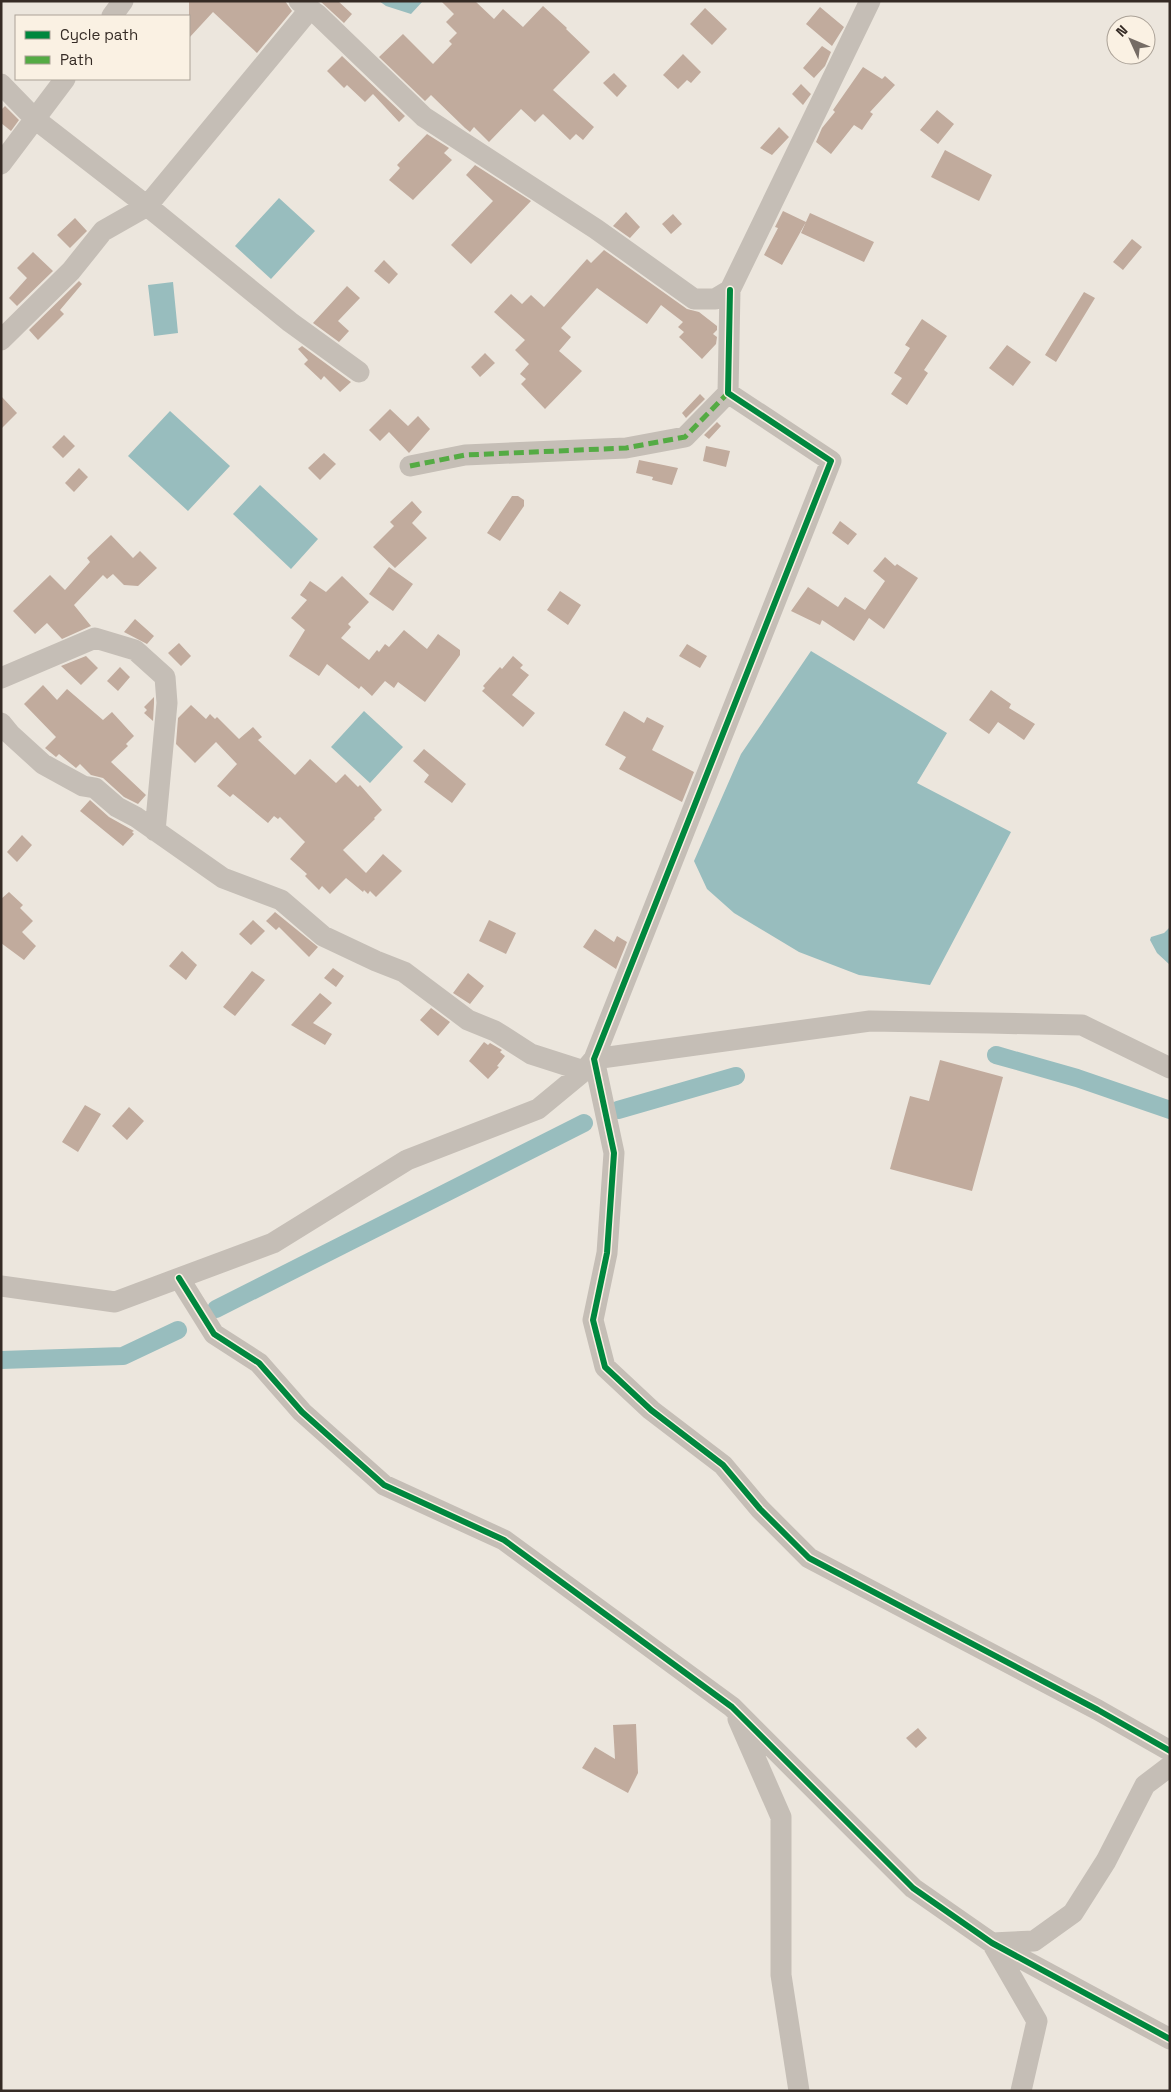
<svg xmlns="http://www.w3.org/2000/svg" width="1171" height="2092" viewBox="0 0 1171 2092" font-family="'Space Grotesk',sans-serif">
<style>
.water{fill:#98bdbe}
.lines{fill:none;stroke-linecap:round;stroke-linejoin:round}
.canal{stroke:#98bdbe;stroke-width:18}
.building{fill:#c1ab9d}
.minor{stroke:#c5beb6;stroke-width:21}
.quiet{stroke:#54ab44;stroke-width:5;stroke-dasharray:10 5;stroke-linecap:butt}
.cycleway-casing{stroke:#faf1e3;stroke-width:9}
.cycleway{stroke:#00873e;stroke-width:6}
</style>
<rect width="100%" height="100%" fill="#ece6dd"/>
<path class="water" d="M 379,1 L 423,1 L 411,14 L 386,6 Z
M 279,198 L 315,231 L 271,279 L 235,246 Z
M 173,282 L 178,333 L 154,336 L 148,285 Z
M 170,411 L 230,466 L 188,511 L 128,456 Z
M 260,485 L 318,539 L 291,569 L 233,514 Z
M 811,651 L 947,733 L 917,783 L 1011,832 L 930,985 L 859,975 L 799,952 L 734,913 L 707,889 L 694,861 L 741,754 Z
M 364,711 L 403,747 L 370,783 L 331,747 Z
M 1170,927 L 1170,965 L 1157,953 L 1150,940 L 1151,937 L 1164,933 Z"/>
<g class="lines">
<path class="canal" d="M 996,1055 L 1077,1078 L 1170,1110
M 618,1110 L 736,1076
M 216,1309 L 584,1123
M 1,1360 L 123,1356 L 178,1330"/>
</g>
<path class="building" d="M 189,1 L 285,1 L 292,11 L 257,53 L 213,12 L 189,38 Z
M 320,1 L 338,1 L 352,14 L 344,23 Z
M 441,1 L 475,1 L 494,19 L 503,9 L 523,27 L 543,6 L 567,28 L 566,29 L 590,52 L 553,90 L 594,127 L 583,140 L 576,134 L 570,140 L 543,114 L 535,122 L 521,109 L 489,142 L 474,127 L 470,132 L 465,128 L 431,95 L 425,101 L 379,57 L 403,34 L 433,64 L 452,44 L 449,41 L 457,33 L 446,22 L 454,14 Z
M 820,7 L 844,27 L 832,46 L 806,24 Z
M 705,8 L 727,29 L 712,45 L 690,24 Z
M 822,46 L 831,52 L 825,66 L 814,78 L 803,68 Z
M 683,54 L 701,72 L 691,83 L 687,80 L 678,89 L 663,75 Z
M 342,56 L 405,116 L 399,122 L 373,94 L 365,102 L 347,85 L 344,88 L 327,71 Z
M 863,67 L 882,79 L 885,76 L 895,85 L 870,112 L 873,114 L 862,130 L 854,125 L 831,154 L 816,142 L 822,128 L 835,112 L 833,110 Z
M 614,73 L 627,86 L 617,97 L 603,83 Z
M 801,84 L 811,94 L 803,105 L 792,94 Z
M 5,106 L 19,120 L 11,131 L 1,123 L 1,110 Z
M 937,110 L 954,124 L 938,144 L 920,130 Z
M 779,127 L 789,137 L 772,155 L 760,148 Z
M 427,134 L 449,148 L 444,153 L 452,160 L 413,200 L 389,180 L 400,168 L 397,165 Z
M 945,150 L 992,175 L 979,201 L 931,177 Z
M 475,165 L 531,201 L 471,264 L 451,245 L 493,201 L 466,175 Z
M 783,211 L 806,222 L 782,265 L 764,255 L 778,228 L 775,227 Z
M 626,212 L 640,227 L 630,238 L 613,226 Z
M 810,213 L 874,242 L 864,262 L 801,233 Z
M 673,214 L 682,224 L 671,234 L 662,224 Z
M 75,218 L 87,231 L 70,248 L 57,235 Z
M 1132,239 L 1142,247 L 1123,270 L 1113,262 Z
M 604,250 L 687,309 L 699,312 L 717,326 L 717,330 L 713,334 L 717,337 L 716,344 L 702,359 L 679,337 L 684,332 L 678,327 L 683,322 L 661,305 L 647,324 L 597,288 L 561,328 L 571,337 L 559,351 L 582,371 L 545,409 L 521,384 L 526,379 L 520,374 L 529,364 L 515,350 L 525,340 L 494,312 L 511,294 L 522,304 L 531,295 L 544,307 L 587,259 L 591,263 Z
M 33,252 L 53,271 L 17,306 L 9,298 L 27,278 L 17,268 Z
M 384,260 L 398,274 L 389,284 L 374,271 Z
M 79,281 L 82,284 L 60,310 L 64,314 L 38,340 L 29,330 Z
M 347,286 L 360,298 L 338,321 L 349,331 L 339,342 L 313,323 Z
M 1084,292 L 1095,298 L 1056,362 L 1045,355 Z
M 922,319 L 947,336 L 924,370 L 928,373 L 907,405 L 891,394 L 902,378 L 894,373 L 910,348 L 905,345 Z
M 1007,345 L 1031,362 L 1013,386 L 989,368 Z
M 302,346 L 351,382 L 340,392 L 324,376 L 321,380 L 304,364 L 308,360 L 298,349 Z
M 485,353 L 495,363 L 480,377 L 471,367 Z
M 700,394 L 705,399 L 686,418 L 682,413 Z
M 1,396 L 17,413 L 1,429 Z
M 390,409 L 408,426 L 418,416 L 430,429 L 409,453 L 389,432 L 380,441 L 369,430 Z
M 717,422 L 721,426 L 709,439 L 704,435 Z
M 64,435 L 75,446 L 63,458 L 52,447 Z
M 706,446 L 730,451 L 726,467 L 703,461 Z
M 324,453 L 336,464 L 320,480 L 308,468 Z
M 639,460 L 678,468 L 672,485 L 652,480 L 653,477 L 636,473 Z
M 79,468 L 88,477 L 74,492 L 65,483 Z
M 512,496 L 518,496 L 524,500 L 524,506 L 500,541 L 487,533 Z
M 412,501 L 422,512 L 412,523 L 427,538 L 395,568 L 373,547 L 394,526 L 390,522 Z
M 840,521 L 857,534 L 848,545 L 832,533 Z
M 111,535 L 133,558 L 140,551 L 157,568 L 138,586 L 124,585 L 113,574 L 107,579 L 103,575 L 74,605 L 91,626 L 62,639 L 47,623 L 35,634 L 13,611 L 50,575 L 65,590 L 90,562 L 87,558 Z
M 885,557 L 895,566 L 897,564 L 918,578 L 884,629 L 869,618 L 854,641 L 822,620 L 820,625 L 791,611 L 808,587 L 838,607 L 845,597 L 865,610 L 885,581 L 873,571 Z
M 389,567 L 413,584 L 393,611 L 369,594 Z
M 342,576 L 369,602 L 348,624 L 351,627 L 341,638 L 369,660 L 377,650 L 379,652 L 385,644 L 389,647 L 404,630 L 427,649 L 438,634 L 460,650 L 460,655 L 425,702 L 398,682 L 394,688 L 385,681 L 372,696 L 361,686 L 359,689 L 327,664 L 319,676 L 289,656 L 305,630 L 291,618 L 307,600 L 300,595 L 310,581 L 326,592 Z
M 560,591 L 581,605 L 568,625 L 547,610 Z
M 135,619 L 154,636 L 147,644 L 124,632 Z
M 179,643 L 191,656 L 181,666 L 168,653 Z
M 687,644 L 707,656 L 700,668 L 679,656 Z
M 86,656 L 98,668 L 81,685 L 61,666 Z
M 513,656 L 523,665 L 520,668 L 529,675 L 512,695 L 535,713 L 523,727 L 482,691 L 485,688 L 483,686 L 500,667 L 502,669 Z
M 120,667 L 130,677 L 118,691 L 107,681 Z
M 43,685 L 57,700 L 67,689 L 103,720 L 112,712 L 134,736 L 126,744 L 128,746 L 111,762 L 146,795 L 138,804 L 124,797 L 103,778 L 91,775 L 80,764 L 76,768 L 59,754 L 56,757 L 45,748 L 56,737 L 24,704 Z
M 991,690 L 1011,704 L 1009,708 L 1035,724 L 1024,740 L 998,722 L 989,734 L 969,720 Z
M 154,697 L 154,703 L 153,721 L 144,713 L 147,710 L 144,707 Z
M 191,705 L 206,719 L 210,714 L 215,719 L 217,717 L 239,739 L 253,727 L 262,737 L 258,740 L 295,775 L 310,759 L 336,783 L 345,774 L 358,787 L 360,785 L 382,810 L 374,818 L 375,819 L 343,850 L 366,873 L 383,854 L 402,871 L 376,897 L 370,891 L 368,894 L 364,890 L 363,892 L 346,878 L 330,894 L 322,886 L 319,890 L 305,876 L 307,874 L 290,859 L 305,842 L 280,817 L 278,819 L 274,816 L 268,823 L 233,794 L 230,797 L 217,786 L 237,764 L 216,742 L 195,763 L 176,744 L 178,718 Z
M 624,711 L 644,723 L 647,717 L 664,726 L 652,750 L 694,772 L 682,802 L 619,769 L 626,757 L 605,745 Z
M 424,749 L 466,784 L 452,803 L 424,782 L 429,775 L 413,761 Z
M 90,800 L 109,817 L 134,831 L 132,832 L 134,834 L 123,846 L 80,811 Z
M 22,835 L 32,845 L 17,862 L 7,852 Z
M 9,892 L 23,905 L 20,908 L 33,921 L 22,932 L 36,946 L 24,960 L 1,943 L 1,899 Z
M 275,912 L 318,947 L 309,957 L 279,927 L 276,930 L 266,921 Z
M 253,920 L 265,931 L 251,945 L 239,934 Z
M 489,920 L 516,933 L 506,954 L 479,941 Z
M 595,929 L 614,942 L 617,936 L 627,942 L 616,969 L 583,947 Z
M 182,951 L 197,965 L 186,980 L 169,966 Z
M 333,968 L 344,976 L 336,987 L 324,978 Z
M 252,971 L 265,980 L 235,1016 L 223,1007 Z
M 468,973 L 484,986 L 470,1004 L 453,993 Z
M 320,993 L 332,1003 L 313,1023 L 332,1034 L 325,1045 L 291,1025 Z
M 431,1008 L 450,1022 L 438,1036 L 420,1020 Z
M 484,1042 L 488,1045 L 490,1043 L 502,1050 L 500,1052 L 505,1056 L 497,1066 L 499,1067 L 488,1079 L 469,1061 Z
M 940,1060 L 1003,1077 L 972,1191 L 890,1169 L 910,1096 L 929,1101 Z
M 85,1105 L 101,1114 L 78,1152 L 62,1142 Z
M 129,1107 L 144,1121 L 127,1140 L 112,1126 Z
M 636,1724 L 638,1773 L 628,1793 L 582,1768 L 595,1747 L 615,1759 L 613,1725 Z
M 918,1728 L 927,1738 L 916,1748 L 906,1738 Z"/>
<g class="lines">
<path class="minor" d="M 299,1 L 318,15 L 424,117 L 596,229 L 694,299 L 715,299 L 730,290 L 870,1
M 112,16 L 123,1
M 1,84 L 35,119 L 151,209 L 290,322 L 359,372
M 1,164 L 65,79
M 730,290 L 728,393 L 831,461 L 594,1059 L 614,1153 L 607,1253 L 593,1320 L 605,1367 L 651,1410 L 723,1465 L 760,1509 L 809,1558 L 1098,1710 L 1170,1751
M 1,340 L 71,271 L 103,231 L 147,206 L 310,9
M 410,466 L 465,455 L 626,448 L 685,437 L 728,393
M 1,678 L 95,638 L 135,650 L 165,677 L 167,703 L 155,831
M 1,723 L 10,734 L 43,764 L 83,786 L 95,788 L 117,807 L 136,817 L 223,878 L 281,900 L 323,936 L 376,961 L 404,972 L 468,1020 L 495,1031 L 531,1054 L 584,1071
M 179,1278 L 214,1334 L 259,1363 L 302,1412 L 384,1485 L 504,1540 L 732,1707 L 913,1888 L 992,1943 L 1170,2039
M 1,1286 L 115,1302 L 273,1243 L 407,1160 L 538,1109 L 584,1071 L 594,1059 L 870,1021 L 989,1023 L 1082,1025 L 1170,1068
M 738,1719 L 781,1817 L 781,1975 L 799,2091
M 1021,2091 L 1037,2021 L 992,1943 L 1034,1941 L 1073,1913 L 1106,1861 L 1145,1785 L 1170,1766"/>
<path class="quiet" d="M 410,466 L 465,455 L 626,448 L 685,437 L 728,393"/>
<defs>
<path id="cycleway" d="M 730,290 L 728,393 L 831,461 L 594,1059 L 614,1153 L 607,1253 L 593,1320 L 605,1367 L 651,1410 L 723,1465 L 760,1509 L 809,1558 L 1098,1710 L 1170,1751
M 179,1278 L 214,1334 L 259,1363 L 302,1412 L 384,1485 L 504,1540 L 732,1707 L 913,1888 L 992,1943 L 1170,2039"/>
</defs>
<use href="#cycleway" class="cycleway-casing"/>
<use href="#cycleway" class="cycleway"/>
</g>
<rect width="1171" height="2092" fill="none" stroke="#352b25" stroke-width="5"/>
<rect x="15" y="15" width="175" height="65" fill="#faf1e3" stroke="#aba297"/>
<rect x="25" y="31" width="25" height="8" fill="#00873e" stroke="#aba297"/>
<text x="60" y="40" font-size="15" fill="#352b25">Cycle path</text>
<rect x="25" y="56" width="25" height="8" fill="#54ab44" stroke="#aba297"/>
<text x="60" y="65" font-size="15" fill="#352b25">Path</text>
<g transform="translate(1131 40) rotate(314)"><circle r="24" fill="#faf1e3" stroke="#aba297"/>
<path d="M0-4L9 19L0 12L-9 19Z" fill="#756c65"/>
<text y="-8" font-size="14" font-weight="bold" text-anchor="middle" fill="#352b25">N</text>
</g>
</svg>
